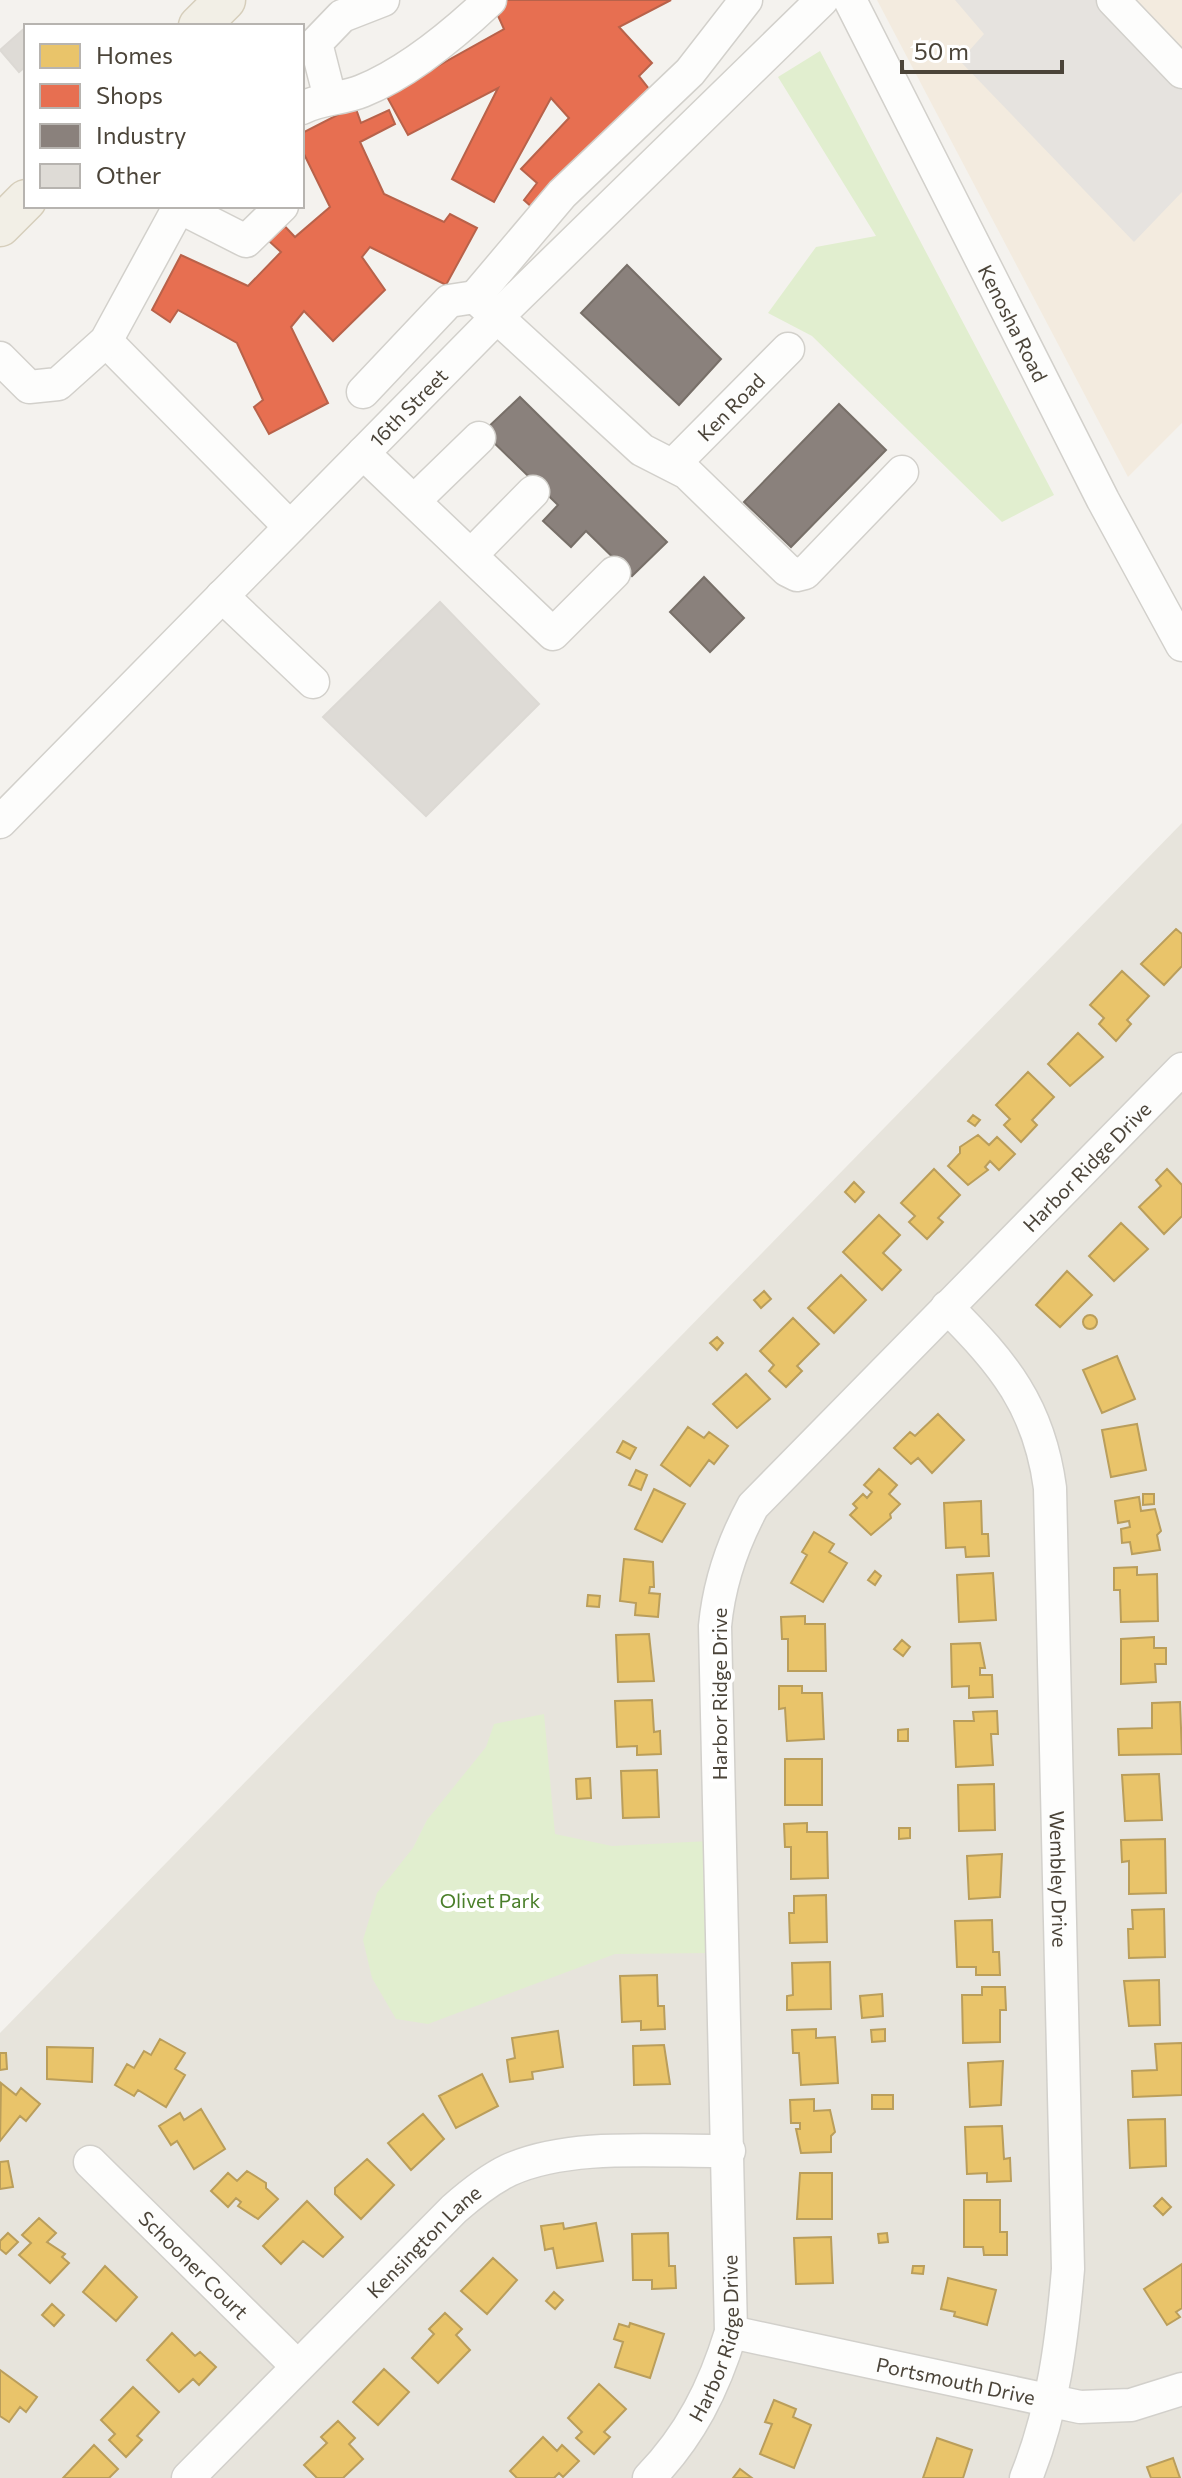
<svg xmlns="http://www.w3.org/2000/svg" width="1182" height="2478" viewBox="0 0 1182 2478" font-family="Commissioner,sans-serif">
<style>
.residential{fill:#e7e4dc}
.commercial{fill:#f3ebdf}
.green{fill:#e1eecf}
.parking{fill:#e6e3df}
.homes{fill:#e9c46a;stroke:#ba9e5b;stroke-width:2}
.shops{fill:#e76f51;stroke:#b8624a;stroke-width:2}
.industry{fill:#8a817c;stroke:#776f68;stroke-width:2}
.building{fill:#dedbd6;stroke:#dcd9d4;stroke-width:2}
.lines{fill:none;stroke-linecap:round;stroke-linejoin:round}
.minor-casing{stroke:#d2d0cb;stroke-width:35}
.major-casing{stroke:#d6cebb;stroke-width:43}
.minor{stroke:#fdfdfc;stroke-width:32}
.major{stroke:#f2efe6;stroke-width:40}
.labels{text-anchor:middle;dominant-baseline:central;stroke-width:8;stroke-linejoin:round;paint-order:stroke}
.street-label{font-size:20px;fill:#4b4439;stroke:#fff}
.park-label{font-size:20px;fill:#4a7f2a;stroke:#fff}
</style>
<rect width="100%" height="100%" fill="#f4f2ee"/>
<path class="residential" d="M 1182,823 L 1182,2478 L 0,2478 L 0,2033 Z"/>
<path class="commercial" d="M 877,0 L 1182,0 L 1182,423 L 1128,477 Z"/>
<path class="green" d="M 820,51 L 1054,495 L 1002,522 L 812,336 L 768,313 L 816,247 L 876,236 L 778,77 Z
M 544,1714 L 555,1834 L 612,1846 L 709,1841 L 714,1953 L 615,1954 L 428,2024 L 396,2019 L 372,1978 L 363,1940 L 377,1893 L 413,1848 L 427,1820 L 486,1747 L 494,1724 Z"/>
<path class="parking" d="M 955,0 L 1098,0 L 1182,85 L 1182,192 L 1134,242 L 960,61 L 984,34 Z"/>
<path class="homes" d="M 1176,929 L 1182,934 L 1182,966 L 1164,985 L 1141,964 Z
M 1122,971 L 1149,996 L 1127,1020 L 1131,1024 L 1116,1041 L 1099,1024 L 1104,1018 L 1090,1005 Z
M 1078,1033 L 1103,1057 L 1070,1086 L 1048,1064 Z
M 1028,1072 L 1054,1097 L 1032,1120 L 1037,1125 L 1021,1142 L 1004,1125 L 1010,1119 L 996,1105 Z
M 973,1115 L 980,1120 L 975,1126 L 968,1121 Z
M 978,1135 L 989,1145 L 997,1137 L 1015,1154 L 999,1170 L 990,1161 L 985,1167 L 988,1170 L 968,1185 L 948,1166 L 960,1153 L 960,1147 Z
M 934,1169 L 960,1195 L 938,1218 L 943,1222 L 927,1239 L 909,1222 L 915,1216 L 901,1203 Z
M 1167,1169 L 1182,1185 L 1182,1216 L 1164,1234 L 1139,1207 L 1161,1186 L 1156,1180 Z
M 854,1182 L 864,1192 L 855,1202 L 845,1192 Z
M 879,1215 L 900,1235 L 883,1253 L 901,1270 L 882,1290 L 843,1252 Z
M 1121,1223 L 1148,1249 L 1114,1281 L 1089,1256 Z
M 1067,1271 L 1092,1295 L 1060,1327 L 1036,1305 Z
M 841,1275 L 866,1300 L 834,1333 L 808,1308 Z
M 764,1291 L 771,1299 L 761,1308 L 754,1300 Z
M1083 1322a7 7 0 1 1 14 0a7 7 0 1 1-14 0Z
M 793,1318 L 819,1344 L 797,1366 L 802,1371 L 786,1387 L 769,1371 L 774,1365 L 760,1351 Z
M 717,1337 L 723,1343 L 717,1350 L 710,1343 Z
M 1117,1356 L 1135,1399 L 1102,1413 L 1083,1370 Z
M 746,1374 L 770,1399 L 737,1428 L 713,1404 Z
M 938,1414 L 964,1440 L 932,1473 L 918,1458 L 911,1464 L 894,1448 L 910,1432 L 915,1436 Z
M 1137,1424 L 1146,1470 L 1111,1477 L 1102,1430 Z
M 688,1427 L 704,1438 L 709,1432 L 728,1446 L 714,1464 L 709,1460 L 690,1486 L 661,1465 Z
M 623,1441 L 636,1448 L 630,1459 L 617,1452 Z
M 879,1469 L 897,1485 L 889,1494 L 900,1504 L 890,1514 L 891,1518 L 871,1535 L 850,1515 L 857,1508 L 853,1504 L 863,1494 L 867,1498 L 872,1492 L 864,1485 Z
M 636,1470 L 647,1475 L 641,1490 L 629,1485 Z
M 654,1489 L 685,1504 L 662,1542 L 635,1529 Z
M 1143,1494 L 1154,1494 L 1154,1504 L 1143,1505 Z
M 1139,1497 L 1141,1511 L 1155,1509 L 1161,1531 L 1157,1535 L 1160,1550 L 1132,1554 L 1130,1542 L 1122,1543 L 1121,1529 L 1130,1527 L 1129,1521 L 1118,1523 L 1115,1501 Z
M 981,1501 L 982,1534 L 988,1534 L 989,1556 L 966,1557 L 965,1547 L 946,1548 L 944,1503 Z
M 814,1532 L 834,1544 L 829,1552 L 847,1563 L 823,1602 L 791,1583 L 807,1555 L 802,1552 Z
M 624,1559 L 653,1562 L 654,1587 L 650,1587 L 649,1593 L 660,1594 L 658,1617 L 635,1615 L 636,1603 L 620,1601 Z
M 1137,1567 L 1137,1575 L 1157,1574 L 1158,1621 L 1121,1622 L 1120,1590 L 1114,1590 L 1114,1568 Z
M 875,1571 L 881,1576 L 875,1585 L 868,1580 Z
M 993,1573 L 996,1620 L 959,1622 L 957,1575 Z
M 588,1595 L 600,1596 L 599,1607 L 587,1606 Z
M 805,1616 L 805,1624 L 825,1624 L 826,1671 L 788,1671 L 788,1639 L 782,1639 L 781,1617 Z
M 649,1634 L 654,1681 L 618,1682 L 616,1635 Z
M 1154,1637 L 1154,1648 L 1166,1648 L 1166,1664 L 1155,1664 L 1156,1682 L 1121,1684 L 1121,1639 Z
M 902,1640 L 910,1647 L 903,1656 L 894,1649 Z
M 980,1643 L 985,1668 L 980,1668 L 980,1675 L 992,1675 L 993,1697 L 969,1698 L 969,1686 L 952,1687 L 951,1644 Z
M 779,1686 L 802,1686 L 802,1693 L 822,1693 L 824,1739 L 787,1741 L 785,1708 L 779,1709 Z
M 652,1700 L 654,1732 L 660,1731 L 661,1754 L 637,1755 L 637,1746 L 617,1747 L 615,1701 Z
M 1180,1702 L 1182,1754 L 1119,1755 L 1118,1729 L 1152,1728 L 1152,1703 Z
M 997,1711 L 998,1734 L 991,1734 L 993,1765 L 956,1767 L 954,1721 L 974,1721 L 973,1712 Z
M 908,1729 L 908,1741 L 898,1741 L 898,1730 Z
M 785,1759 L 822,1759 L 822,1805 L 785,1805 Z
M 657,1770 L 659,1817 L 623,1818 L 621,1771 Z
M 1159,1774 L 1162,1820 L 1125,1821 L 1122,1775 Z
M 590,1778 L 591,1798 L 577,1799 L 576,1779 Z
M 994,1784 L 995,1830 L 959,1831 L 958,1785 Z
M 807,1823 L 807,1832 L 827,1832 L 828,1878 L 791,1879 L 791,1847 L 785,1847 L 784,1824 Z
M 899,1828 L 910,1828 L 910,1838 L 899,1839 Z
M 1165,1839 L 1166,1893 L 1129,1894 L 1129,1861 L 1122,1862 L 1121,1840 Z
M 1002,1854 L 1000,1897 L 969,1899 L 967,1856 Z
M 826,1895 L 827,1942 L 790,1943 L 789,1913 L 794,1913 L 794,1896 Z
M 1164,1909 L 1165,1957 L 1129,1958 L 1128,1929 L 1133,1929 L 1132,1910 Z
M 992,1920 L 993,1952 L 999,1952 L 1000,1975 L 976,1975 L 976,1967 L 957,1967 L 955,1921 Z
M 830,1962 L 831,2009 L 787,2010 L 787,1996 L 793,1995 L 792,1963 Z
M 657,1975 L 658,2006 L 664,2006 L 665,2029 L 641,2030 L 641,2021 L 622,2022 L 620,1976 Z
M 1159,1980 L 1160,2025 L 1129,2026 L 1124,1981 Z
M 982,1987 L 1005,1987 L 1006,2010 L 1000,2010 L 1000,2042 L 963,2043 L 962,1995 L 982,1995 Z
M 882,1994 L 883,2016 L 862,2018 L 860,1996 Z
M 816,2029 L 816,2038 L 835,2037 L 838,2083 L 801,2085 L 799,2053 L 793,2053 L 792,2030 Z
M 885,2029 L 885,2041 L 872,2042 L 871,2030 Z
M 558,2031 L 563,2067 L 532,2072 L 533,2079 L 510,2082 L 507,2060 L 515,2058 L 512,2038 Z
M 160,2039 L 185,2053 L 175,2069 L 185,2075 L 166,2107 L 138,2090 L 134,2096 L 115,2085 L 127,2064 L 134,2068 L 144,2051 L 151,2055 Z
M 1182,2043 L 1182,2095 L 1133,2097 L 1132,2071 L 1157,2070 L 1155,2044 Z
M 664,2045 L 670,2084 L 634,2085 L 633,2046 Z
M 47,2047 L 93,2048 L 92,2082 L 47,2079 Z
M 0,2053 L 6,2053 L 7,2069 L 0,2070 Z
M 1003,2061 L 1001,2105 L 970,2107 L 968,2063 Z
M 482,2074 L 498,2106 L 456,2128 L 439,2096 Z
M 1,2083 L 16,2095 L 21,2088 L 40,2104 L 26,2121 L 20,2116 L 0,2141 Z
M 872,2095 L 893,2095 L 893,2109 L 872,2109 Z
M 814,2099 L 814,2111 L 830,2110 L 835,2132 L 831,2136 L 831,2152 L 801,2153 L 796,2129 L 800,2129 L 800,2123 L 791,2123 L 790,2100 Z
M 201,2109 L 225,2149 L 194,2169 L 177,2141 L 171,2145 L 159,2126 L 180,2113 L 184,2120 Z
M 423,2114 L 444,2139 L 411,2170 L 388,2143 Z
M 1165,2119 L 1166,2166 L 1130,2168 L 1128,2120 Z
M 1002,2126 L 1004,2159 L 1010,2158 L 1011,2181 L 987,2182 L 987,2173 L 967,2174 L 965,2127 Z
M 367,2159 L 394,2185 L 361,2219 L 335,2194 L 335,2188 Z
M 8,2161 L 13,2187 L 0,2189 L 0,2162 Z
M 247,2171 L 266,2183 L 266,2188 L 278,2199 L 258,2219 L 238,2206 L 241,2202 L 236,2198 L 228,2207 L 211,2191 L 228,2173 L 237,2181 Z
M 800,2173 L 832,2173 L 832,2219 L 797,2219 Z
M 1162,2198 L 1171,2207 L 1163,2215 L 1154,2206 Z
M 964,2200 L 1000,2200 L 1000,2232 L 1007,2232 L 1007,2255 L 984,2255 L 983,2247 L 964,2247 Z
M 307,2201 L 343,2237 L 323,2257 L 303,2241 L 281,2264 L 263,2246 Z
M 39,2218 L 56,2233 L 47,2242 L 65,2254 L 62,2257 L 69,2263 L 50,2283 L 19,2255 L 31,2243 L 22,2235 Z
M 563,2223 L 564,2229 L 596,2223 L 603,2261 L 557,2268 L 553,2248 L 545,2250 L 541,2226 Z
M 8,2233 L 18,2242 L 6,2254 L 0,2249 L 0,2241 Z
M 668,2233 L 669,2266 L 675,2266 L 676,2288 L 652,2289 L 652,2280 L 633,2280 L 632,2234 Z
M 887,2233 L 888,2242 L 879,2243 L 878,2234 Z
M 831,2237 L 833,2283 L 796,2284 L 794,2238 Z
M 493,2258 L 517,2280 L 487,2314 L 461,2291 Z
M 1182,2264 L 1182,2308 L 1176,2312 L 1180,2317 L 1167,2325 L 1144,2289 Z
M 105,2266 L 137,2297 L 116,2321 L 83,2292 Z
M 913,2266 L 924,2266 L 923,2274 L 912,2273 Z
M 948,2278 L 996,2290 L 987,2325 L 954,2316 L 955,2312 L 941,2309 Z
M 554,2292 L 563,2300 L 555,2309 L 546,2301 Z
M 52,2304 L 64,2315 L 54,2326 L 42,2315 Z
M 445,2313 L 462,2329 L 456,2335 L 470,2350 L 438,2383 L 412,2358 L 434,2334 L 429,2329 Z
M 630,2323 L 664,2334 L 650,2378 L 615,2367 L 623,2342 L 614,2339 L 619,2324 L 629,2327 Z
M 172,2333 L 195,2356 L 200,2352 L 216,2367 L 199,2385 L 193,2379 L 179,2392 L 147,2360 Z
M 384,2369 L 409,2392 L 378,2425 L 353,2402 Z
M 0,2370 L 37,2397 L 26,2412 L 20,2407 L 9,2422 L 0,2416 Z
M 599,2384 L 626,2409 L 604,2432 L 610,2437 L 594,2454 L 576,2438 L 582,2432 L 568,2418 Z
M 133,2387 L 159,2412 L 137,2436 L 142,2440 L 126,2457 L 109,2440 L 115,2434 L 101,2420 Z
M 774,2400 L 796,2409 L 793,2417 L 811,2425 L 794,2468 L 760,2454 L 772,2424 L 765,2422 Z
M 338,2421 L 355,2438 L 349,2444 L 363,2459 L 343,2478 L 317,2478 L 304,2465 L 327,2443 L 321,2437 Z
M 543,2437 L 557,2451 L 562,2445 L 579,2461 L 563,2477 L 559,2473 L 554,2478 L 517,2478 L 510,2471 Z
M 937,2438 L 972,2450 L 963,2478 L 923,2478 Z
M 94,2445 L 118,2469 L 109,2478 L 63,2478 Z
M 1173,2458 L 1180,2478 L 1151,2478 L 1147,2467 Z
M 740,2469 L 752,2478 L 733,2478 Z"/>
<path class="shops" d="M 501,0 L 671,0 L 619,27 L 652,63 L 639,76 L 649,89 L 533,208 L 524,200 L 537,183 L 521,169 L 569,118 L 551,98 L 494,202 L 452,179 L 498,88 L 408,135 L 386,95 L 504,29 L 494,7 Z
M 355,106 L 361,123 L 389,110 L 395,124 L 360,142 L 384,194 L 444,222 L 450,214 L 477,228 L 446,285 L 370,247 L 362,257 L 385,290 L 333,341 L 304,311 L 291,327 L 328,403 L 269,434 L 254,407 L 263,400 L 237,343 L 178,310 L 170,322 L 152,310 L 181,255 L 248,286 L 281,252 L 257,230 L 274,215 L 295,237 L 330,207 L 302,150 L 302,133 Z"/>
<path class="industry" d="M 627,265 L 721,359 L 679,405 L 581,313 Z
M 520,397 L 667,542 L 632,576 L 586,531 L 571,547 L 543,521 L 558,505 L 483,432 Z
M 839,404 L 886,450 L 791,547 L 744,502 Z
M 704,577 L 744,618 L 710,652 L 670,612 Z"/>
<path class="building" d="M 26,27 L 26,66 L 19,72 L 0,50 Z
M 440,602 L 539,704 L 426,816 L 323,717 Z"/>
<g class="lines">
<defs>
<g id="minor">
<path id="s1" d="M 850,0 L 1103,500 L 1182,645"/>
<path d="M 1113,0 L 1182,72"/>
<path d="M 330,98 L 316,43 L 342,16 L 383,0"/>
<path d="M 302,108 C 321,98 343,99 362,91 C 409,72 454,34 490,0"/>
<path d="M 475,297 L 562,194 L 690,72 L 746,0"/>
<path d="M 106,341 L 290,527"/>
<path d="M 0,358 L 29,387 L 58,384 L 106,341 L 179,207 L 246,241 L 282,206"/>
<path d="M 363,392 L 449,301 L 475,297 L 642,450 L 687,473 L 787,570 L 797,575 L 805,573 L 902,472"/>
<path d="M 363,453 L 553,634 L 614,573"/>
<path id="s2" d="M 673,465 L 788,349"/>
<path d="M 414,501 L 479,438"/>
<path d="M 471,555 L 533,492"/>
<path d="M 222,596 L 313,682"/>
<path id="s3" d="M 0,822 L 496,318 L 822,0"/>
<path id="s4" d="M 947,1307 C 1004,1364 1039,1406 1050,1488 L 1068,2269 C 1062,2340 1053,2412 1026,2478"/>
<path id="s5" d="M 90,2162 L 297,2366"/>
<path id="s6" d="M 731,2332 L 1080,2407 L 1131,2405 L 1182,2389"/>
<path id="s7" d="M 188,2478 L 454,2209 C 471,2194 488,2180 509,2170 C 571,2142 661,2152 729,2151"/>
<path id="s8" d="M 649,2478 C 690,2436 714,2388 731,2332 L 715,1626 C 719,1584 733,1543 753,1506 L 1182,1069"/>
</g>
<path id="major" d="M 199,26 L 225,0
M 0,226 L 26,200"/>
</defs>
<use href="#minor" class="minor-casing"/>
<use href="#major" class="major-casing"/>
<use href="#minor" class="minor"/>
<use href="#major" class="major"/>
</g>
<g class="labels">
<g class="street-label">
<text stroke="none"><textPath href="#s1" startOffset="362">Kenosha Road</textPath></text>
<text stroke="none"><textPath href="#s3" startOffset="582">16th Street</textPath></text>
<text stroke="none"><textPath href="#s2" startOffset="82">Ken Road</textPath></text>
<text stroke="none"><textPath href="#s8" startOffset="1478">Harbor Ridge Drive</textPath></text>
<text transform="translate(719 1694) rotate(-90)">Harbor Ridge Drive</text>
<text stroke="none"><textPath href="#s4" startOffset="604">Wembley Drive</textPath></text>
<text stroke="none"><textPath href="#s7" startOffset="334">Kensington Lane</textPath></text>
<text stroke="none"><textPath href="#s5" startOffset="146">Schooner Court</textPath></text>
<text stroke="none"><textPath href="#s8" startOffset="160">Harbor Ridge Drive</textPath></text>
<text stroke="none"><textPath href="#s6" startOffset="230">Portsmouth Drive</textPath></text>
</g>
<g class="park-label">
<text x="490" y="1900">Olivet Park</text>
</g>
</g>
<rect x="24" y="24" width="280" height="184" fill="#ffffff" stroke="#b7b4b0" stroke-width="2"/>
<rect x="40" y="44" width="40" height="24" fill="#e9c46a" stroke="#b7b4b0" stroke-width="2"/>
<text x="96" y="64" font-size="24" fill="#4b4439">Homes</text>
<rect x="40" y="84" width="40" height="24" fill="#e76f51" stroke="#b7b4b0" stroke-width="2"/>
<text x="96" y="104" font-size="24" fill="#4b4439">Shops</text>
<rect x="40" y="124" width="40" height="24" fill="#8a817c" stroke="#b7b4b0" stroke-width="2"/>
<text x="96" y="144" font-size="24" fill="#4b4439">Industry</text>
<rect x="40" y="164" width="40" height="24" fill="#dedbd6" stroke="#b7b4b0" stroke-width="2"/>
<text x="96" y="184" font-size="24" fill="#4b4439">Other</text>
<path d="M902 60v12h160v-12" fill="none" stroke="#4b4439" stroke-width="4"/>
<text x="914" y="60" font-size="24" fill="#4b4439" stroke="#ffffff" stroke-width="6" paint-order="stroke">50 m</text>
</svg>
